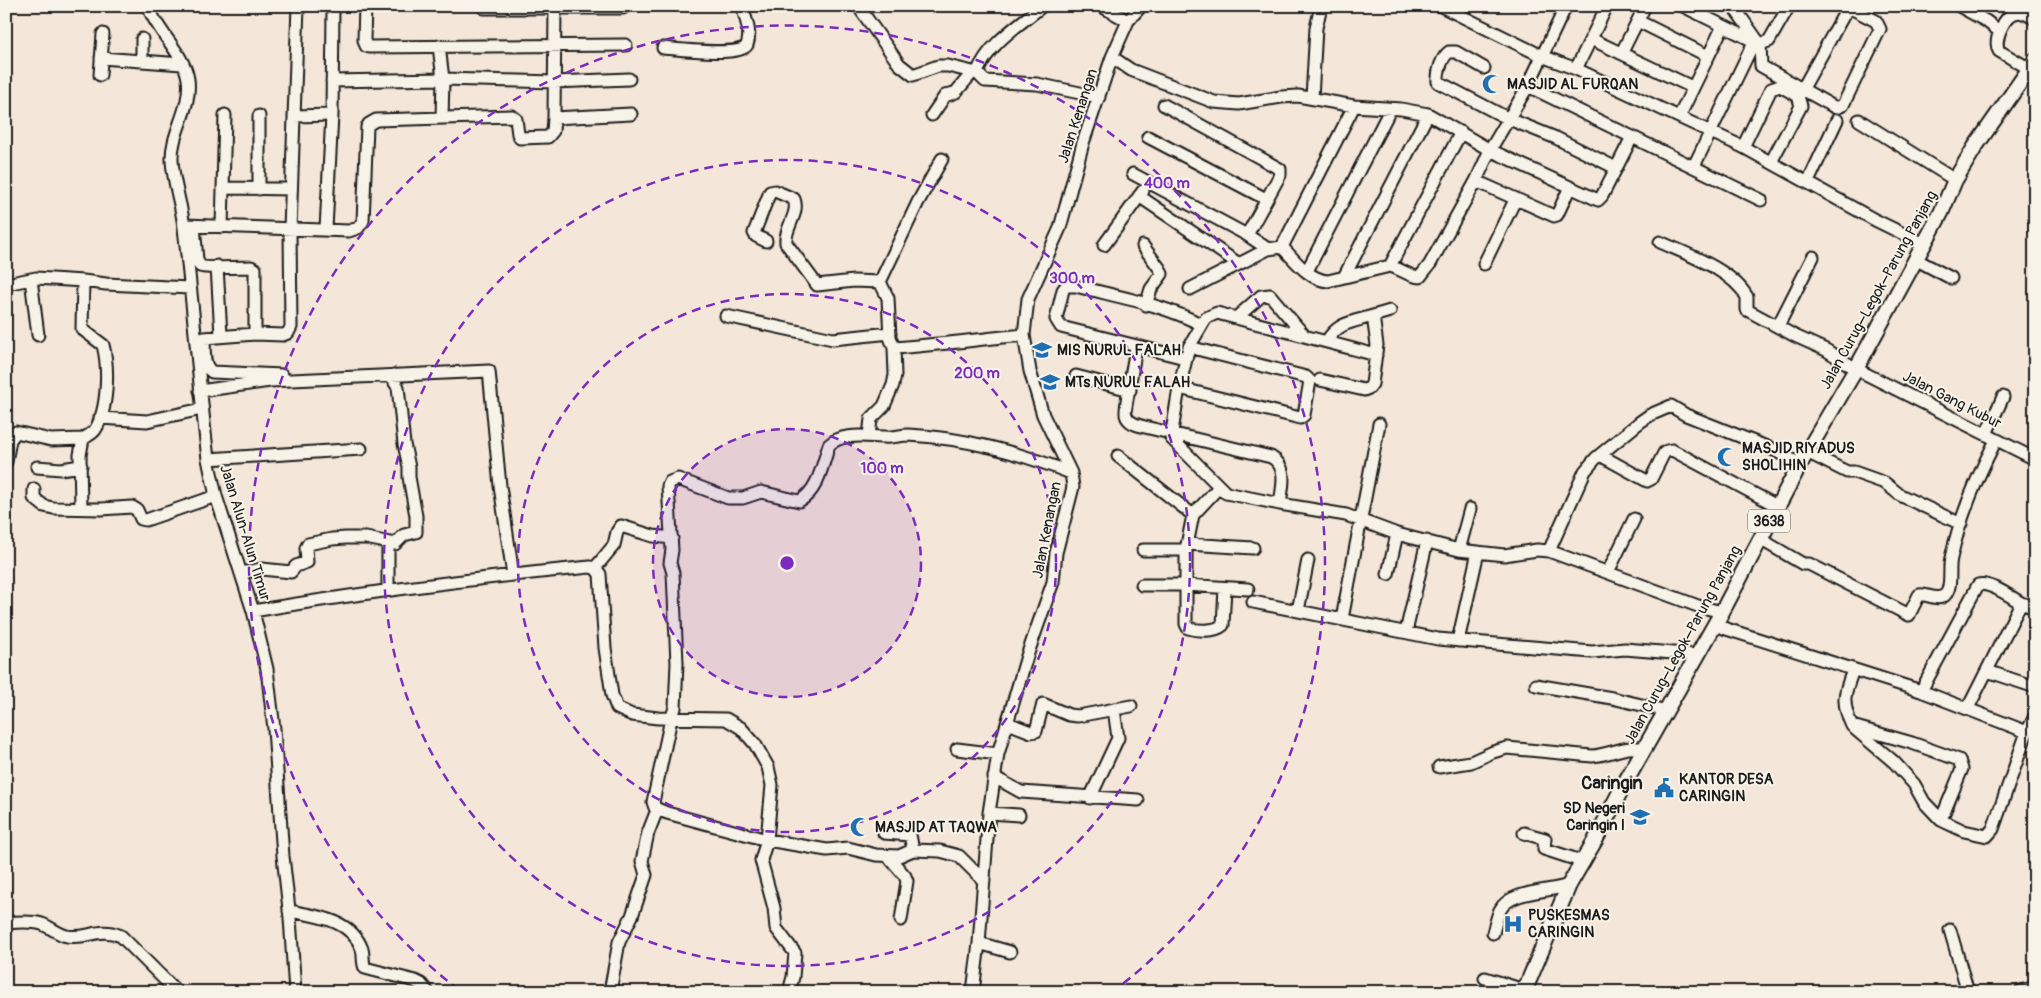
<svg xmlns="http://www.w3.org/2000/svg" width="2041" height="998" viewBox="0 0 2041 998" font-family="Pangolin,sans-serif">
<style>
.lines{fill:none;stroke-linecap:round;stroke-linejoin:round}
.minor-casing{stroke:#1c1c1c;stroke-width:15}
.major-casing{stroke:#1c1c1c;stroke-width:18}
.minor{stroke:#f7f3e8;stroke-width:11}
.major{stroke:#f7f3e8;stroke-width:14}
.ring{fill:none;stroke:#7b2cbf;stroke-width:2.5;stroke-dasharray:9 6}
.labels{text-anchor:middle;dominant-baseline:central;stroke-width:4;stroke-linejoin:round;paint-order:stroke}
.shield{fill:#f7f3e8;stroke:#5e5c59;stroke-width:1}
.shield-label{font-size:14px;font-weight:bold;fill:#1c1c1c}
.poi-label{font-size:15px;font-weight:bold;fill:#1c1c1c;stroke:#f7f3e8;text-anchor:start}
.street-label{font-size:15px;fill:#1c1c1c;stroke:#f7f3e8}
.quarter-label{font-size:18px;font-weight:bold;fill:#1c1c1c;stroke:#f7f3e8}
.centre{fill:#7b2cbf;stroke:#f7f3e8;stroke-width:2.5}
.ring-label{font-size:15px;text-anchor:middle;font-weight:bold;fill:#7b2cbf;stroke:#f7f3e8;stroke-width:4;stroke-linejoin:round;paint-order:stroke}
</style>
<rect width="100%" height="100%" fill="#f4e6d8"/>
<filter id="ink" filterUnits="userSpaceOnUse"><feTurbulence type="fractalNoise" baseFrequency=".02" numOctaves="2"/><feDisplacementMap in="SourceGraphic" scale="10" xChannelSelector="R" yChannelSelector="G"/><feConvolveMatrix kernelMatrix="1 2 1 2 8 2 1 2 1" color-interpolation-filters="sRGB"/></filter>
<g filter="url(#ink)">
<g class="lines">
<defs>
<path id="minor" d="M 148,6 C 157,32 184,53 188,79 C 192,108 171,132 172,160 C 173,183 182,205 184,228 C 193,305 199,382 208,459 L 216,496 L 253,611 L 267,669 L 274,729 L 283,856 L 290,918 L 295,992
M 365,6 L 364,40 L 366,46 L 369,47 L 626,45
M 858,6 L 899,64 L 913,75 L 938,66 L 948,66 L 977,73 L 985,81 L 1037,84 L 1099,97
M 1101,6 L 1128,21
M 1441,6 L 1542,56 L 1576,69 L 1743,147 L 1875,220 L 1924,244
M 1683,6 L 1760,44 L 1769,41 L 1789,6
M 1733,6 L 1760,44 L 1761,66 L 1836,108 L 1843,105 L 1880,29 L 1876,21 L 1847,6
M 1959,6 L 1986,21 L 1999,31
M 484,8 L 623,8
M 2035,19 C 2029,16 2022,10 2015,13 C 2004,16 1993,41 1999,51 L 2035,72
M 1638,21 L 1708,56
M 1591,39 L 1692,87
M 439,46 L 443,79 L 442,118
M 663,48 C 676,49 741,57 747,45 C 752,33 745,17 742,6
M 1622,52 L 1645,6
M 1112,57 L 1131,70 L 1214,102 L 1239,104 L 1281,97 L 1298,96 L 1354,106 L 1401,109 L 1428,114
M 101,58 L 182,64
M 142,61 L 142,39
M 1484,68 L 1456,52 L 1449,52 C 1442,57 1437,72 1438,82 L 1509,119 L 1556,138 L 1616,168
M 1576,69 L 1607,6
M 977,73 C 989,43 1018,26 1042,6
M 100,75 L 103,34
M 332,81 L 443,79 L 554,82 L 629,79
M 1528,86 L 1761,200
M 1802,90 L 1848,7
M 1312,98 L 1316,28 L 1321,6
M 1164,105 L 1280,169 L 1280,175 L 1247,235
M 932,115 L 945,96 L 956,92 L 972,73
M 294,116 L 332,115
M 1679,117 L 1723,26
M 554,118 L 631,114
M 1859,120 L 1955,180
M 1148,137 L 1266,199
M 1743,147 L 1771,89 L 1780,86 L 1798,96 L 1801,106 L 1771,162
M 1694,166 L 1754,42
M 1133,174 L 1247,235 L 1268,249 L 1282,247 C 1295,260 1309,280 1328,281 L 1390,266 C 1401,269 1410,277 1420,277 L 1430,264 L 1476,181 L 1490,150 L 1528,86 L 1566,6
M 1476,181 L 1554,216 L 1557,215 L 1570,187
M 1808,182 L 1837,120
M 224,188 L 291,189
M 259,189 L 259,116
M 1139,196 L 1239,264
M 184,225 L 349,231 L 358,228 L 363,221 L 367,127 L 369,124 L 376,120 L 512,116 L 516,119 L 518,134 L 520,138 L 548,137 L 553,131 L 554,118 L 555,7
M 194,226 L 197,260 L 200,266 C 206,269 241,267 251,267 L 255,269 L 255,334
M 222,227 L 225,115
M 326,229 L 332,115 L 333,6
M 766,241 L 756,236 L 754,233 L 770,192 L 775,191 L 794,199 C 800,214 784,228 786,243 L 817,285 L 854,281 L 880,282 L 888,298 L 890,337 L 894,348 C 938,345 981,339 1024,335
M 1660,242 C 1687,254 1732,270 1747,297 L 1747,310 L 1795,336 L 1826,350 L 1856,369 L 2035,459
M 1104,245 L 1143,191
M 1143,246 L 1160,269 L 1162,274 L 1151,289 L 1146,305
M 1282,247 L 1354,106
M 1915,259 L 1951,278
M 1484,264 L 1515,200
M 217,266 L 221,335
M 1390,266 L 1461,132
M 1307,271 L 1390,110
M 1344,277 L 1428,114 L 1490,150 L 1598,200 L 1602,196 L 1632,137
M 31,279 L 38,335
M 880,282 L 918,202 L 942,159
M 6,284 L 36,278 L 83,281
M 1190,289 L 1268,249
M 726,316 L 833,339 L 890,333
M 1373,316 L 1390,311
M 1236,318 L 1261,296 L 1270,295 L 1304,335
M 1778,326 L 1813,257
M 1136,347 C 1135,356 1124,411 1126,415 C 1128,423 1137,425 1145,427 L 1271,457 C 1289,467 1282,487 1280,504 L 1346,515 L 1397,534 L 1459,550 L 1504,555 L 1537,550 L 1549,551 L 1698,606 L 1722,612
M 1185,358 L 1061,327 L 1056,319 L 1063,290 L 1066,286 L 1076,286 C 1118,297 1163,304 1202,325
M 282,375 L 212,372 C 202,366 205,349 204,338 L 255,334 L 283,335 L 288,333 L 291,327 L 290,229 L 298,6
M 1076,376 L 1130,390
M 1320,380 L 1364,390 L 1369,388 L 1372,384 L 1377,345 L 1373,316 C 1353,322 1338,322 1327,341
M 1179,388 L 1300,418 L 1304,415 L 1310,381 L 1306,377 L 1189,347
M 200,391 L 270,381 L 489,371 L 500,486 L 513,575
M 100,418 L 147,421 L 202,409
M 1986,434 L 2003,397
M 869,436 L 871,419 L 884,406 L 893,385 L 895,375 L 894,348
M 1807,452 L 1847,472 L 1854,472 L 1885,483 L 1900,495 L 1961,524
M 1600,455 L 1647,481 L 1651,479 L 1664,453 L 1667,451 L 1672,450 L 1777,506
M 1118,456 L 1193,515 L 1186,550 L 1186,624 L 1188,628 C 1197,631 1215,632 1223,625 L 1225,588
M 208,459 L 361,449
M 6,462 L 10,440 L 16,432 L 51,440 L 83,439
M 37,467 L 61,469 L 81,466
M 34,489 L 34,498 L 44,506 L 53,508 L 101,509 L 132,507 L 137,510 L 141,519 L 146,520 L 216,496
M 1280,504 L 1226,493 L 1171,438 L 1179,388 L 1189,347 L 1206,318 L 1217,313 L 1376,355
M 81,508 L 80,455 L 83,439 C 87,436 92,434 95,430 C 108,410 109,368 103,345 L 82,329 L 83,281 L 106,284 L 190,288
M 1193,515 L 1219,487
M 1760,539 L 1803,564 L 1809,564 L 1909,615 L 1919,595 C 1927,593 1937,602 1945,595 C 1953,587 1948,569 1951,558 C 1960,517 1977,477 1996,440
M 388,544 L 388,590
M 1187,544 L 1253,548
M 1143,550 L 1186,550
M 1459,550 L 1470,509
M 1549,551 L 1585,471 L 1596,458 L 1640,422 L 1650,415 L 1671,406 L 1686,415 L 1772,449 L 1800,464
M 595,568 L 614,545 L 617,532 L 621,526 L 653,536 L 672,538
M 1608,572 L 1634,519
M 241,573 L 262,569 L 291,572 L 296,566 L 307,562 L 306,548 L 308,544 L 332,539 L 346,538 L 366,538 L 395,544 L 404,535 L 416,532 L 416,516 L 409,477 L 409,467 L 404,444 L 398,387 L 395,383 L 394,375
M 1388,574 L 1397,534
M 1142,585 L 1185,585 L 1248,589
M 1253,602 L 1438,639 L 1592,652 L 1625,649 L 1697,655
M 253,611 C 365,592 477,578 590,567 L 595,568 L 600,574 L 605,648 L 612,695 L 617,708 L 632,715 L 658,718 L 726,719 L 741,728 L 755,744 L 768,767 L 772,785 L 767,840 L 761,860 L 774,908 L 776,928 L 795,953 L 793,977 L 789,992
M 1298,611 L 1308,560
M 1342,619 L 1379,424
M 1714,625 L 1921,691 L 2027,732 L 1993,829 L 1987,836 L 1964,831 L 1941,820 L 1962,769 L 1959,760 L 1912,743 L 1852,726 C 1841,702 1844,694 1853,670
M 1406,632 L 1427,541
M 1458,641 L 1478,552
M 1987,671 L 2035,687
M 1536,685 L 1612,698 L 1667,711
M 1921,691 L 1978,585 C 1989,581 2011,597 2021,603
M 1968,708 L 2021,603 L 2035,608
M 1008,723 L 1031,732 L 1036,731 L 1043,704 L 1069,715 L 1078,716 L 1131,706
M 1855,729 L 1894,762 L 1914,784 L 1924,802 L 1941,820
M 2027,732 L 2035,716
M 957,749 L 998,754
M 1439,767 L 1471,762 L 1493,752 L 1507,748 L 1592,756 C 1611,755 1625,744 1645,749
M 994,777 L 1021,792 L 1138,800
M 1090,798 L 1118,738 L 1114,709
M 989,813 L 1019,815
M 884,833 L 910,835 L 913,850
M 1524,833 L 1545,839 L 1544,849 L 1584,862
M 888,856 L 905,876 L 907,881 L 901,920
M 984,881 L 959,856 L 940,851 L 913,850 L 899,856 L 876,855 L 848,848 L 827,850 L 767,840 L 667,813 L 655,808 L 653,802 L 671,719 L 675,708 L 677,663 L 673,573 L 670,563 L 672,550 L 668,486 L 670,482 L 678,479 L 728,498 L 743,498 L 761,492 L 799,501 C 818,492 823,463 829,445 C 842,432 868,437 885,437 C 893,438 900,435 908,435 C 966,438 1017,452 1071,473
M 289,911 C 316,916 351,919 362,949 C 364,955 362,962 365,968 L 415,981 L 421,984 L 428,992
M 6,923 C 16,922 32,921 42,924 C 50,927 58,934 67,936 C 88,940 98,926 121,936 L 177,992
M 1950,930 L 1968,992
M 1493,933 C 1495,926 1497,917 1500,910 C 1510,890 1551,892 1569,885
M 979,943 L 1010,952
M 1485,978 L 1524,990
M 610,992 L 619,942 L 632,916 L 646,875 L 642,861 L 648,833 L 657,810
M 973,992 L 979,943 L 989,813 L 998,754 L 1027,656 L 1053,582 L 1056,553 L 1073,487 L 1071,473 L 1043,415 L 1030,371 L 1024,335 L 1028,299 L 1060,228 L 1083,143 L 1112,57 L 1128,21 L 1141,6"/>
<path id="major" d="M 1524,992 L 1569,885 L 1597,837 L 1622,788 L 1722,612 L 1800,464 L 1856,369 L 1941,213 L 1955,180 L 1975,147 L 2035,61
M 2022,992 L 2035,989"/>
</defs>
<use href="#minor" class="minor-casing"/>
<use href="#major" class="major-casing"/>
<use href="#minor" class="minor"/>
<use href="#major" class="major"/>
</g>
</g>
<circle cx="787" cy="563" r="134" fill="#7b2cbf" fill-opacity=".12"/>
<g class="ring">
<circle cx="787" cy="563" r="134"/>
<circle cx="787" cy="563" r="269"/>
<circle cx="787" cy="563" r="403"/>
<path d="M459 990A538 538 0 1 1 1115 990"/>
</g>
<defs>
<symbol id="mosque-bare" viewBox="-9 -9 18 18"><path d="M3.5-4.9A6 6 0 1 0 3.5 4.9A5 5 0 1 1 3.5-4.9Z" fill="#1f6fb2" stroke="#f7f3e8" stroke-width="2.5" paint-order="stroke"/></symbol>
<symbol id="school-bare" viewBox="-9 -9 18 18"><path d="M0-5L7-2L0 1L-7-2ZM-4 1L0 2.5L4 1V4Q0 6-4 4Z" fill="#1f6fb2" stroke="#f7f3e8" stroke-width="2.5" paint-order="stroke"/></symbol>
<symbol id="civic-bare" viewBox="-9 -9 18 18"><path d="M-.6-6.5H3V-4.5H.6V-3L4-1V1h2V6H-6V1h2V-1L-.6-3ZM-1.2 2.5V6h2.4V2.5Z" fill="#1f6fb2" stroke="#f7f3e8" stroke-width="2.5" paint-order="stroke"/></symbol>
<symbol id="hospital-bare" viewBox="-9 -9 18 18"><path d="M-5-5h3v3.5h4V-5h3V5h-3V1.5h-4V5h-3Z" fill="#1f6fb2" stroke="#f7f3e8" stroke-width="2.5" paint-order="stroke"/></symbol>
</defs>
<g fill-rule="evenodd">
<use href="#mosque-bare" x="1478" y="70" width="28" height="28"/>
<use href="#school-bare" x="1028" y="336" width="28" height="28"/>
<use href="#school-bare" x="1036" y="368" width="28" height="28"/>
<use href="#mosque-bare" x="1713" y="443" width="28" height="28"/>
<use href="#civic-bare" x="1650" y="774" width="28" height="28"/>
<use href="#school-bare" x="1626" y="803" width="28" height="28"/>
<use href="#mosque-bare" x="846" y="813" width="28" height="28"/>
<use href="#hospital-bare" x="1499" y="910" width="28" height="28"/>
</g>
<g class="labels">
<rect class="shield" x="1748" y="509.5" width="42" height="23" rx="4"/>
<g class="shield-label">
<text x="1769" y="521">3638</text>
</g>
<g class="poi-label">
<text x="1507" y="84">MASJID AL FURQAN</text>
<text x="1057" y="350">MIS NURUL FALAH</text>
<text x="1065" y="382">MTs NURUL FALAH</text>
<text x="1742" y="448">MASJID RIYADUS<tspan x="1742" dy="17">SHOLIHIN</tspan></text>
<text x="1679" y="779">KANTOR DESA<tspan x="1679" dy="17">CARINGIN</tspan></text>
<text x="1625" y="808" text-anchor="end">SD Negeri<tspan x="1625" dy="17">Caringin I</tspan></text>
<text x="875" y="827">MASJID AT TAQWA</text>
<text x="1528" y="915">PUSKESMAS<tspan x="1528" dy="17">CARINGIN</tspan></text>
</g>
<g class="street-label">
<text transform="translate(1078 116) rotate(-72)">Jalan Kenangan</text>
<text transform="translate(1879 290) rotate(-61)">Jalan Curug–Legok–Parung Panjang</text>
<text transform="translate(1952 400) rotate(27)">Jalan Gang Kubur</text>
<text transform="translate(1047 530) rotate(-79)">Jalan Kenangan</text>
<text transform="translate(245 533) rotate(73)">Jalan Alun-Alun Timur</text>
<text transform="translate(1683 645) rotate(-61)">Jalan Curug–Legok–Parung Panjang</text>
</g>
<g class="quarter-label">
<text x="1612" y="783">Caringin</text>
</g>
</g>
<circle cx="787" cy="563" r="8" class="centre"/>
<g class="ring-label">
<text x="1167" y="188">400 m</text>
<text x="1072" y="283">300 m</text>
<text x="977" y="378">200 m</text>
<text x="882" y="473">100 m</text>
</g>
<rect width="2041" height="998" fill="none" stroke="#f7f3e8" stroke-width="25"/>
<rect x="12" y="12" width="2016" height="973" fill="none" stroke="#1c1c1c" stroke-width="2" filter="url(#ink)"/>
</svg>
